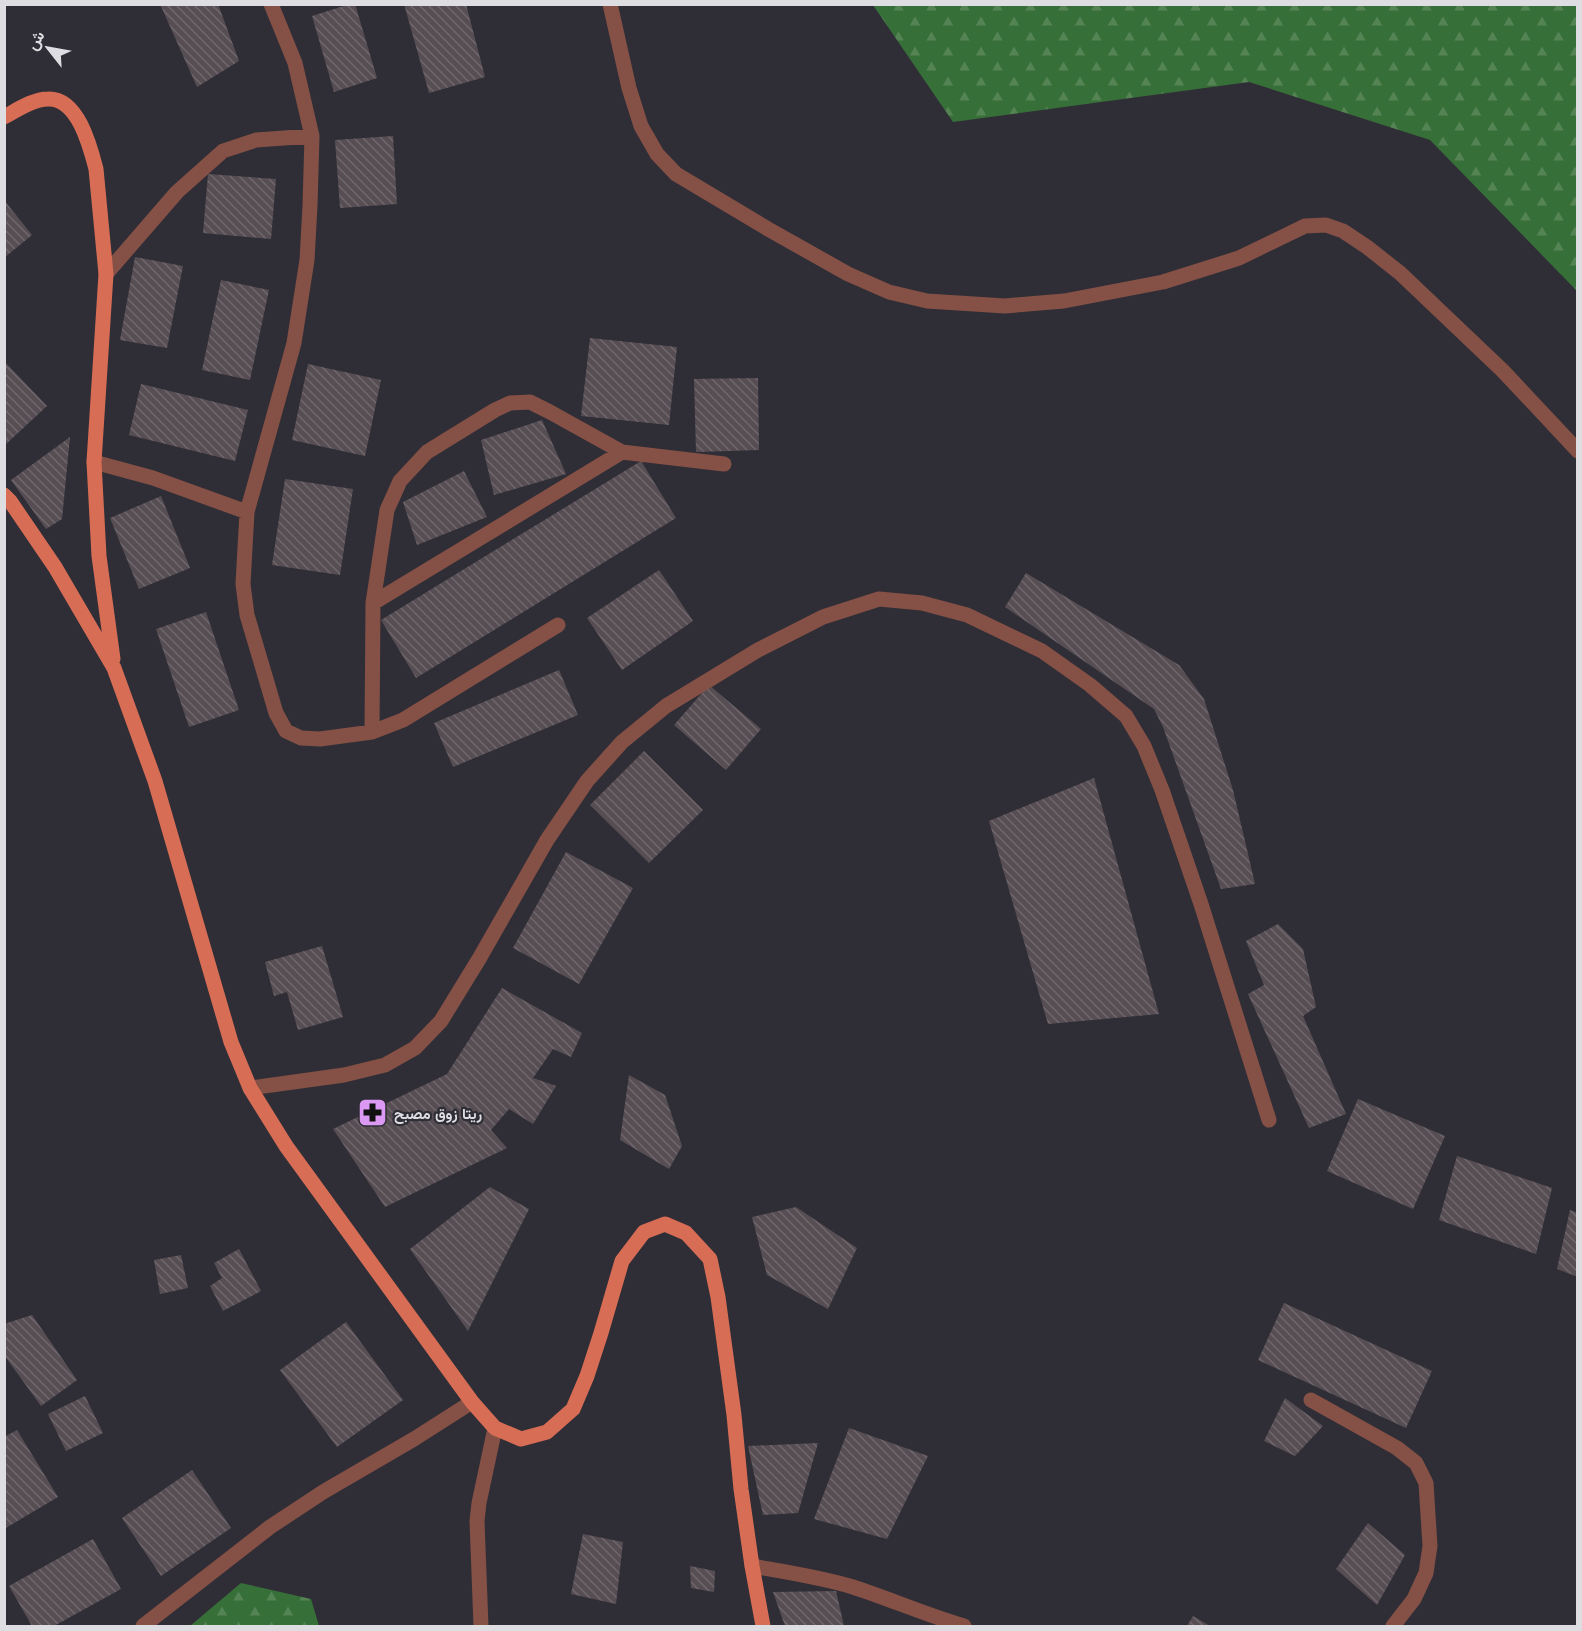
<svg xmlns="http://www.w3.org/2000/svg" width="1582" height="1631" viewBox="0 0 1582 1631" font-family="Quicksand,Vazirmatn,sans-serif">
<style>
.forest{fill:url(#forest-firs)}
.building{fill:url(#building-back-hatch)}
.lines{fill:none;stroke-linecap:round;stroke-linejoin:round}
.minor{stroke:#855045;stroke-width:15}
.major{stroke:#d86d56;stroke-width:15}
.labels{text-anchor:middle;dominant-baseline:central;stroke-width:4.5;stroke-linejoin:round;paint-order:stroke}
.poi-label{font-size:15px;font-weight:bold;fill:#dedde2;stroke:#2f2e36;text-anchor:start}
</style>
<defs>
<pattern id="forest-firs" width="22" height="20" patternUnits="userSpaceOnUse" patternTransform="scale(1.5)"><rect width="22" height="20" fill="#376f38"/><path d="M5 1l3.5 6h-7zM16 11l3.5 6h-7z" fill="#548354"/></pattern>
<pattern id="building-back-hatch" width="6" height="6" patternUnits="userSpaceOnUse" patternTransform="scale(1.5)"><rect width="6" height="6" fill="#574e54"/><path d="M-1 5l2 2M0 0l6 6M5-1l2 2" fill="none" stroke="#6f676c"/></pattern>
</defs>
<rect width="100%" height="100%" fill="#2f2e36"/>
<path class="forest" d="M 873,5 L 1577,5 L 1577,291 L 1430,140 L 1249,82 L 953,122 Z
M 241,1583 L 311,1599 L 319,1626 L 190,1626 Z"/>
<path class="building" d="M 160,4 L 218,4 L 239,61 L 197,87 Z
M 350,4 L 355,4 L 377,78 L 334,92 L 312,16 Z
M 404,4 L 466,4 L 485,77 L 429,93 Z
M 393,136 L 397,204 L 340,208 L 335,140 Z
M 208,174 L 276,179 L 271,239 L 203,233 Z
M 4,200 L 32,235 L 4,258 Z
M 135,257 L 183,266 L 167,348 L 120,340 Z
M 221,280 L 269,290 L 250,380 L 202,370 Z
M 590,338 L 677,347 L 669,425 L 581,416 Z
M 4,361 L 47,406 L 4,446 Z
M 308,364 L 381,380 L 365,456 L 292,440 Z
M 758,378 L 759,450 L 696,452 L 694,379 Z
M 141,384 L 248,410 L 235,461 L 129,435 Z
M 542,420 L 566,474 L 494,495 L 481,440 Z
M 70,437 L 62,519 L 46,529 L 11,480 Z
M 641,461 L 676,518 L 416,678 L 381,620 Z
M 464,471 L 487,517 L 417,545 L 403,502 Z
M 285,479 L 353,489 L 340,575 L 272,565 Z
M 161,496 L 190,568 L 139,589 L 110,518 Z
M 659,570 L 693,621 L 622,670 L 587,618 Z
M 1026,573 L 1179,665 L 1204,699 L 1233,790 L 1255,884 L 1221,889 L 1163,727 L 1154,709 L 1005,607 Z
M 206,612 L 239,710 L 189,727 L 156,629 Z
M 559,670 L 578,715 L 453,767 L 434,723 Z
M 709,685 L 761,729 L 726,770 L 674,725 Z
M 644,751 L 703,810 L 649,863 L 590,805 Z
M 1094,778 L 1159,1014 L 1048,1024 L 989,821 Z
M 566,852 L 633,888 L 579,984 L 513,948 Z
M 1278,924 L 1303,949 L 1316,1007 L 1303,1016 L 1346,1114 L 1309,1128 L 1248,994 L 1264,985 L 1246,941 Z
M 322,946 L 343,1017 L 298,1030 L 287,992 L 274,996 L 265,962 Z
M 502,988 L 582,1033 L 571,1057 L 553,1049 L 533,1078 L 556,1086 L 533,1124 L 509,1109 L 491,1130 L 507,1148 L 385,1207 L 333,1129 L 447,1074 Z
M 629,1075 L 665,1095 L 682,1146 L 669,1169 L 620,1140 Z
M 1358,1099 L 1445,1136 L 1413,1209 L 1327,1171 Z
M 1457,1156 L 1552,1188 L 1536,1254 L 1439,1220 Z
M 490,1187 L 529,1209 L 468,1331 L 410,1249 Z
M 796,1207 L 857,1248 L 828,1309 L 767,1275 L 752,1217 Z
M 1570,1210 L 1578,1213 L 1578,1277 L 1557,1269 Z
M 239,1249 L 261,1291 L 223,1311 L 210,1286 L 222,1278 L 214,1263 Z
M 181,1255 L 188,1288 L 160,1294 L 154,1260 Z
M 1284,1303 L 1432,1371 L 1406,1428 L 1258,1360 Z
M 32,1315 L 77,1380 L 41,1406 L 4,1355 L 4,1324 Z
M 346,1322 L 403,1400 L 337,1447 L 280,1370 Z
M 85,1396 L 103,1433 L 66,1451 L 48,1414 Z
M 1285,1398 L 1323,1426 L 1295,1456 L 1264,1441 Z
M 849,1428 L 928,1456 L 887,1539 L 814,1519 Z
M 17,1430 L 58,1497 L 4,1529 L 4,1437 Z
M 818,1443 L 798,1513 L 763,1515 L 748,1446 Z
M 192,1470 L 231,1528 L 161,1576 L 122,1518 Z
M 1368,1523 L 1405,1555 L 1377,1605 L 1336,1569 Z
M 583,1534 L 623,1542 L 616,1604 L 571,1594 Z
M 93,1539 L 121,1589 L 54,1626 L 32,1626 L 9,1586 Z
M 690,1566 L 715,1571 L 714,1592 L 691,1588 Z
M 836,1591 L 844,1626 L 785,1626 L 773,1592 Z
M 1193,1616 L 1210,1626 L 1187,1626 Z"/>
<g class="lines">
<path class="minor" d="M 610,4 L 629,88 L 641,126 L 657,154 L 676,174 L 768,229 L 848,274 L 889,292 L 927,301 L 1005,306 L 1064,301 L 1163,282 L 1239,258 L 1305,226 L 1326,225 L 1343,231 L 1367,247 L 1400,273 L 1503,371 L 1578,451
M 106,274 L 177,192 L 223,151 L 256,140 L 312,136
M 94,462 L 153,478 L 247,512 L 294,343 L 307,260 L 310,206 L 312,136 L 295,63 L 271,4
M 247,512 L 243,584 L 247,615 L 276,713 L 286,731 L 301,738 L 320,739 L 372,732 L 403,720 L 558,625
M 373,603 L 622,452
M 372,732 L 373,603 L 387,510 L 400,481 L 427,452 L 495,410 L 510,403 L 530,402 L 550,412 L 622,452 L 724,464
M 250,1088 L 344,1075 L 385,1065 L 415,1048 L 441,1021 L 479,959 L 547,840 L 587,781 L 622,742 L 666,706 L 758,650 L 823,617 L 879,599 L 922,603 L 967,615 L 1042,651 L 1090,685 L 1126,716 L 1144,746 L 1162,790 L 1201,904 L 1269,1120
M 1311,1400 L 1397,1448 L 1416,1463 L 1426,1483 L 1430,1546 L 1426,1573 L 1414,1599 L 1393,1626
M 752,1566 C 786,1572 820,1577 853,1587 C 890,1599 926,1615 964,1626
M 143,1626 L 270,1527 L 323,1492 L 414,1439 L 472,1402
M 481,1626 L 477,1521 L 479,1503 L 495,1428"/>
<path class="major" d="M 4,117 C 17,110 33,99 48,99 C 78,98 90,146 96,169 L 106,274 L 94,462 L 99,556 L 113,659
M 4,495 L 10,501 L 55,567 L 114,668 L 155,781 L 231,1042 L 250,1088 L 286,1146 L 472,1402 L 495,1428 L 521,1439 L 547,1432 L 573,1409 L 587,1376 L 601,1333 L 622,1261 L 644,1232 L 665,1224 L 686,1233 L 710,1259 L 718,1297 L 734,1415 L 741,1489 L 752,1566 L 763,1626"/>
</g>
<defs>
<symbol id="pharmacy-square" viewBox="-11 -11 22 22"><rect x="-9" y="-9" width="18" height="18" rx="4" fill="#dc99f4" stroke="#2f2e36"/><path d="M-2-6h4v4h4v4h-4v4h-4v-4h-4v-4h4Z" fill="#111"/></symbol>
</defs>
<g fill-rule="evenodd">
<use href="#pharmacy-square" x="356" y="1096" width="33" height="33"/>
</g>
<g class="labels">
<g class="poi-label">
<text x="394" y="1113">ريتا زوق مصبح</text>
</g>
</g>
<rect width="1582" height="1631" fill="none" stroke="#dedde2" stroke-width="12"/>
<g transform="translate(48 48) rotate(301)" stroke="#2f2e36" stroke-width="4.5" paint-order="stroke">
<path d="M0-4.5L10 22L0 15L-10 22Z" fill="#dedde2"/>
<text y="-9" font-size="16" font-weight="bold" text-anchor="middle" fill="#dedde2">ش</text>
</g>
</svg>
